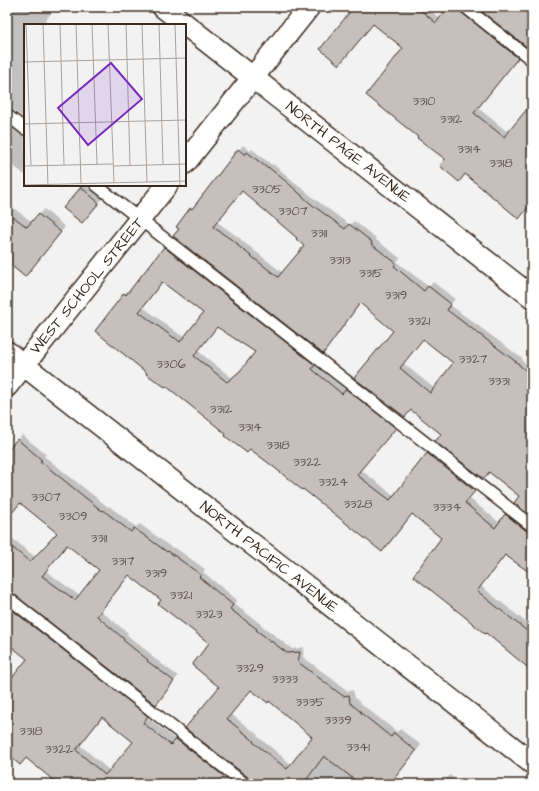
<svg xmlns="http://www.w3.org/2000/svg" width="539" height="791" viewBox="0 0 539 791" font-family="'Architects Daughter',sans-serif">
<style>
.shadow{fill:#0003;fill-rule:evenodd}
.building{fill:#c6c0bd;stroke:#3b2a1e;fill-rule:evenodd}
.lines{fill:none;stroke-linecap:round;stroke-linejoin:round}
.lane-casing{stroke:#3b2a1e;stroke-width:14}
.street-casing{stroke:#3b2a1e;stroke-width:24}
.lane{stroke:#fff;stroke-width:11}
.street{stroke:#fff;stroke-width:21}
.labels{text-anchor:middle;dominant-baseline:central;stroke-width:3;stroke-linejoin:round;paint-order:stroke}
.number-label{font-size:13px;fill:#5e5046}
.street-label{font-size:15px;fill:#3b2a1e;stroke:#fff}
.inset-road{fill:none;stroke:#a9a29d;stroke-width:1}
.view{fill:#7b2cbf;fill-opacity:0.15;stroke:#7b2cbf;stroke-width:2}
.inset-edge{fill:none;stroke:#3b2a1e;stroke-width:2}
</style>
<rect width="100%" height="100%" fill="#f3f2f2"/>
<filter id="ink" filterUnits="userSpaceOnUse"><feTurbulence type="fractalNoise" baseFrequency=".025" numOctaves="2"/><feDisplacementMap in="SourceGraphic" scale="8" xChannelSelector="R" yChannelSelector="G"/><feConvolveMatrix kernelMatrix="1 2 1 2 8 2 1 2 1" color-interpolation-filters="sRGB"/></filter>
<g filter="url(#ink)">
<path class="shadow" d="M 7,7 L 56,7 L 42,25 L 25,25 L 25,119 L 12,109 L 7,107 Z
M 355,7 L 427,7 L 440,19 L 449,7 L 464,7 L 522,53 L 478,108 L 509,133 L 530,107 L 529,105 L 532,102 L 532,215 L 526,210 L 465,173 L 446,159 L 404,48 Z
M 7,116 L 25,130 L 25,175 L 7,161 Z
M 243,145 L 250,151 L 252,149 L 272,165 L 273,164 L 316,200 L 350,225 L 354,221 L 376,238 L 375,239 L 400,258 L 397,262 L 429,287 L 433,282 L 455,299 L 450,305 L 523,359 L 522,361 L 532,368 L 532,516 L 520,496 L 490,471 L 484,478 L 443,434 L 411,409 L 404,416 L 394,331 L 361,302 L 327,348 L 177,227 L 191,209 L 196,204 L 196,205 L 239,150 ZM 242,190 L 299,238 L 306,246 L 283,273 L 241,240 L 241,239 L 217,222 ZM 423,338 L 455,363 L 435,389 L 403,363 Z
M 84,185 L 96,185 L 106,194 L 87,217 L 65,208 Z
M 7,203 L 32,222 L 44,209 L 65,227 L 30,270 L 7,261 Z
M 169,243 L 318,360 L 316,364 L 347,389 L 351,385 L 399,423 L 362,467 L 363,468 L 361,470 L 395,496 L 428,453 L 432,449 L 479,486 L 469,498 L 500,523 L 511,510 L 532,526 L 532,573 L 506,554 L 481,586 L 532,627 L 532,670 L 486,632 L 443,538 L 412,513 L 303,488 L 250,448 L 227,434 L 124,294 L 129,289 L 131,290 ZM 163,281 L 204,313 L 185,337 L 179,334 L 143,307 ZM 217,326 L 256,352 L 243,369 L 232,378 L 198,351 Z
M 22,435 L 46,454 L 44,456 L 108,507 L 109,506 L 136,527 L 140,524 L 172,548 L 174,547 L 205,569 L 203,572 L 237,600 L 234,604 L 261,624 L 260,624 L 292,649 L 304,647 L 303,657 L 348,691 L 353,690 L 355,698 L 365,707 L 397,732 L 400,729 L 421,745 L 394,779 L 401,784 L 253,784 L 250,778 L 187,728 L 221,687 L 211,643 L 162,600 L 130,574 L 101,611 L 128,633 L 127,635 L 152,655 L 151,656 L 178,676 L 161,699 L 156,704 L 12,591 L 7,589 L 7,534 L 35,557 L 58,532 L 20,502 L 7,519 L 7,453 ZM 67,544 L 100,570 L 80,596 L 46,571 ZM 251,689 L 270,700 L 313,737 L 291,764 L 257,736 L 258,735 L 231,714 Z
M 7,597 L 152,711 L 147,717 L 176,740 L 182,735 L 245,784 L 60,784 L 27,757 L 7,753 L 7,683 L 8,684 L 29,659 L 7,642 ZM 103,717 L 134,741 L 110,771 L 80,745 Z
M 450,775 L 459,783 L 461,782 L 464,784 L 442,784 Z"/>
<path class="building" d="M 352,7 L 417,7 L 436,23 L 448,7 L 458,7 L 459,10 L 461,12 L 518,58 L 474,113 L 504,137 L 532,103 L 532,202 L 519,219 L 465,174 L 459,182 L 440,166 L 445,159 L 417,138 L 418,137 L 366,95 L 403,48 L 373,24 L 339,65 L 320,49 L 353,8 Z
M 476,7 L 532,7 L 532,41 L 527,47 Z
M 238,149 L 245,155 L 247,152 L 267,168 L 268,167 L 288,183 L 311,204 L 345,229 L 349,224 L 372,242 L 371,244 L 396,263 L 394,266 L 424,291 L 428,286 L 451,304 L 447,310 L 519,364 L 519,365 L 532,375 L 532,517 L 514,503 L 519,496 L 489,472 L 484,479 L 435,442 L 441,434 L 411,410 L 405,417 L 354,378 L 393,331 L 360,303 L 323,354 L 173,236 L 179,229 L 176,227 L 190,208 L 192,209 ZM 242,191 L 297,238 L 296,239 L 304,246 L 278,277 L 237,245 L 238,244 L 213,227 ZM 423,339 L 453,363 L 430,393 L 400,368 Z
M 81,187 L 99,203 L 82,223 L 63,208 Z
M 7,212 L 27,227 L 38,214 L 61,232 L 25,277 L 7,262 Z
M 164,247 L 315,365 L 312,369 L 342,394 L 346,389 L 396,428 L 359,472 L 359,473 L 357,475 L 390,500 L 427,453 L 475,491 L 465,503 L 495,528 L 505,514 L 528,532 L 532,533 L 532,574 L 505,555 L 477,591 L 532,635 L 532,671 L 486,633 L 485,634 L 465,617 L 413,576 L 441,538 L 412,514 L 382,552 L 303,489 L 302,490 L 275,468 L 250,449 L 247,453 L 225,436 L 226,434 L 166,386 L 165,387 L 146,374 L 147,373 L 95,331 L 124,293 L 126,295 ZM 162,282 L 203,313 L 180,342 L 174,337 L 174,338 L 139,312 ZM 217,327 L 255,352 L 240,371 L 227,382 L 194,356 Z
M 17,439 L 42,460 L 40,461 L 102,511 L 103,510 L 131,532 L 134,528 L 167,552 L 168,551 L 201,575 L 199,577 L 233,605 L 230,609 L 257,629 L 256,630 L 287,653 L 300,652 L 298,662 L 343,696 L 349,695 L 350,703 L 361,712 L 361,713 L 391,737 L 394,733 L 416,751 L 390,784 L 360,784 L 324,756 L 304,783 L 305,784 L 252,784 L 251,781 L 249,778 L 185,728 L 219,687 L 192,665 L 209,643 L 158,604 L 161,600 L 129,575 L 97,616 L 124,639 L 123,640 L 148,660 L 147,661 L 174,681 L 156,705 L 11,592 L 7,590 L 7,543 L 30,562 L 57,533 L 20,503 L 7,519 L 7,451 ZM 67,545 L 99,570 L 75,600 L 42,576 ZM 251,690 L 268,703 L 269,701 L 312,737 L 287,769 L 253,742 L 254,741 L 227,719 Z
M 7,606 L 148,716 L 143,723 L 171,745 L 176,739 L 234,784 L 58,784 L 26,758 L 20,765 L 7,754 L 7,684 L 27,659 L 7,643 ZM 102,717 L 133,742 L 105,775 L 76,750 Z"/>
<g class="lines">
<defs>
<path id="lane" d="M 465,7 L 532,60
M 7,115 L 25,129
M 96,185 L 532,526
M 7,597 L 245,784"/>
<path id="street" d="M 163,7 L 532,297
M 185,163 L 309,7
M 7,352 L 532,763
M 7,386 L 167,185"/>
</defs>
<use href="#lane" class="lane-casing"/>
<use href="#street" class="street-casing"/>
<use href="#lane" class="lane"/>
<use href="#street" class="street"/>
</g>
</g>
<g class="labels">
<g class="number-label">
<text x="424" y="101">3310</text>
<text x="451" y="119">3312</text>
<text x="469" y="149">3314</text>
<text x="501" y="163">3318</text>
<text x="267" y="189">3305</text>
<text x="293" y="211">3307</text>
<text x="319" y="233">3311</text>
<text x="340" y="260">3313</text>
<text x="371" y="273">3315</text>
<text x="396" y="295">3319</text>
<text x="419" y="321">3321</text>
<text x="473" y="359">3327</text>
<text x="171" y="364">3306</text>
<text x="499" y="381">3331</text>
<text x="221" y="409">3312</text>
<text x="250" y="427">3314</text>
<text x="278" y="445">3318</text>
<text x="307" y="462">3322</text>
<text x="333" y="482">3324</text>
<text x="46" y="497">3307</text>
<text x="358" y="504">3328</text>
<text x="447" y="507">3334</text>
<text x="73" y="516">3309</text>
<text x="99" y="538">3311</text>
<text x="123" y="561">3317</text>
<text x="156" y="573">3319</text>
<text x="181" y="595">3321</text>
<text x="209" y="614">3323</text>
<text x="250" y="668">3329</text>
<text x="285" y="679">3333</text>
<text x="310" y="702">3335</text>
<text x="338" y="720">3339</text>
<text x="31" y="731">3318</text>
<text x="358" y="747">3341</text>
<text x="59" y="749">3322</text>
</g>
<g class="street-label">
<text transform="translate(348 152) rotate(38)">NORTH PAGE AVENUE</text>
<text transform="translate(87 286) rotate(-51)">WEST SCHOOL STREET</text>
<text transform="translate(269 557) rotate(38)">NORTH PACIFIC AVENUE</text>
</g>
</g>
<g transform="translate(24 24)">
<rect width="162" height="162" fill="#f3f2f2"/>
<path class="inset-road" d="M 2,0 L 7,142M 19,0 L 24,162M 36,0 L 40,141M 52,0 L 57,159M 68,0 L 73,140M 84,0 L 90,159M 102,0 L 106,141M 118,0 L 123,158M 135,0 L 139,140M 151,0 L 156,162M 0,38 L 162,34M 0,100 L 162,96M 0,142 L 89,140M 89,142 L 162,140M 0,161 L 162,157"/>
<path class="view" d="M 87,39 L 118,75 L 64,121 L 34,84 Z"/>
<rect width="162" height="162" class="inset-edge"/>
</g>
<rect width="539" height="791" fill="none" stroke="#fff" stroke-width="24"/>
<rect x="12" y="12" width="515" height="767" fill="none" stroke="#3b2a1e" stroke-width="1.5" filter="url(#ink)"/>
</svg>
